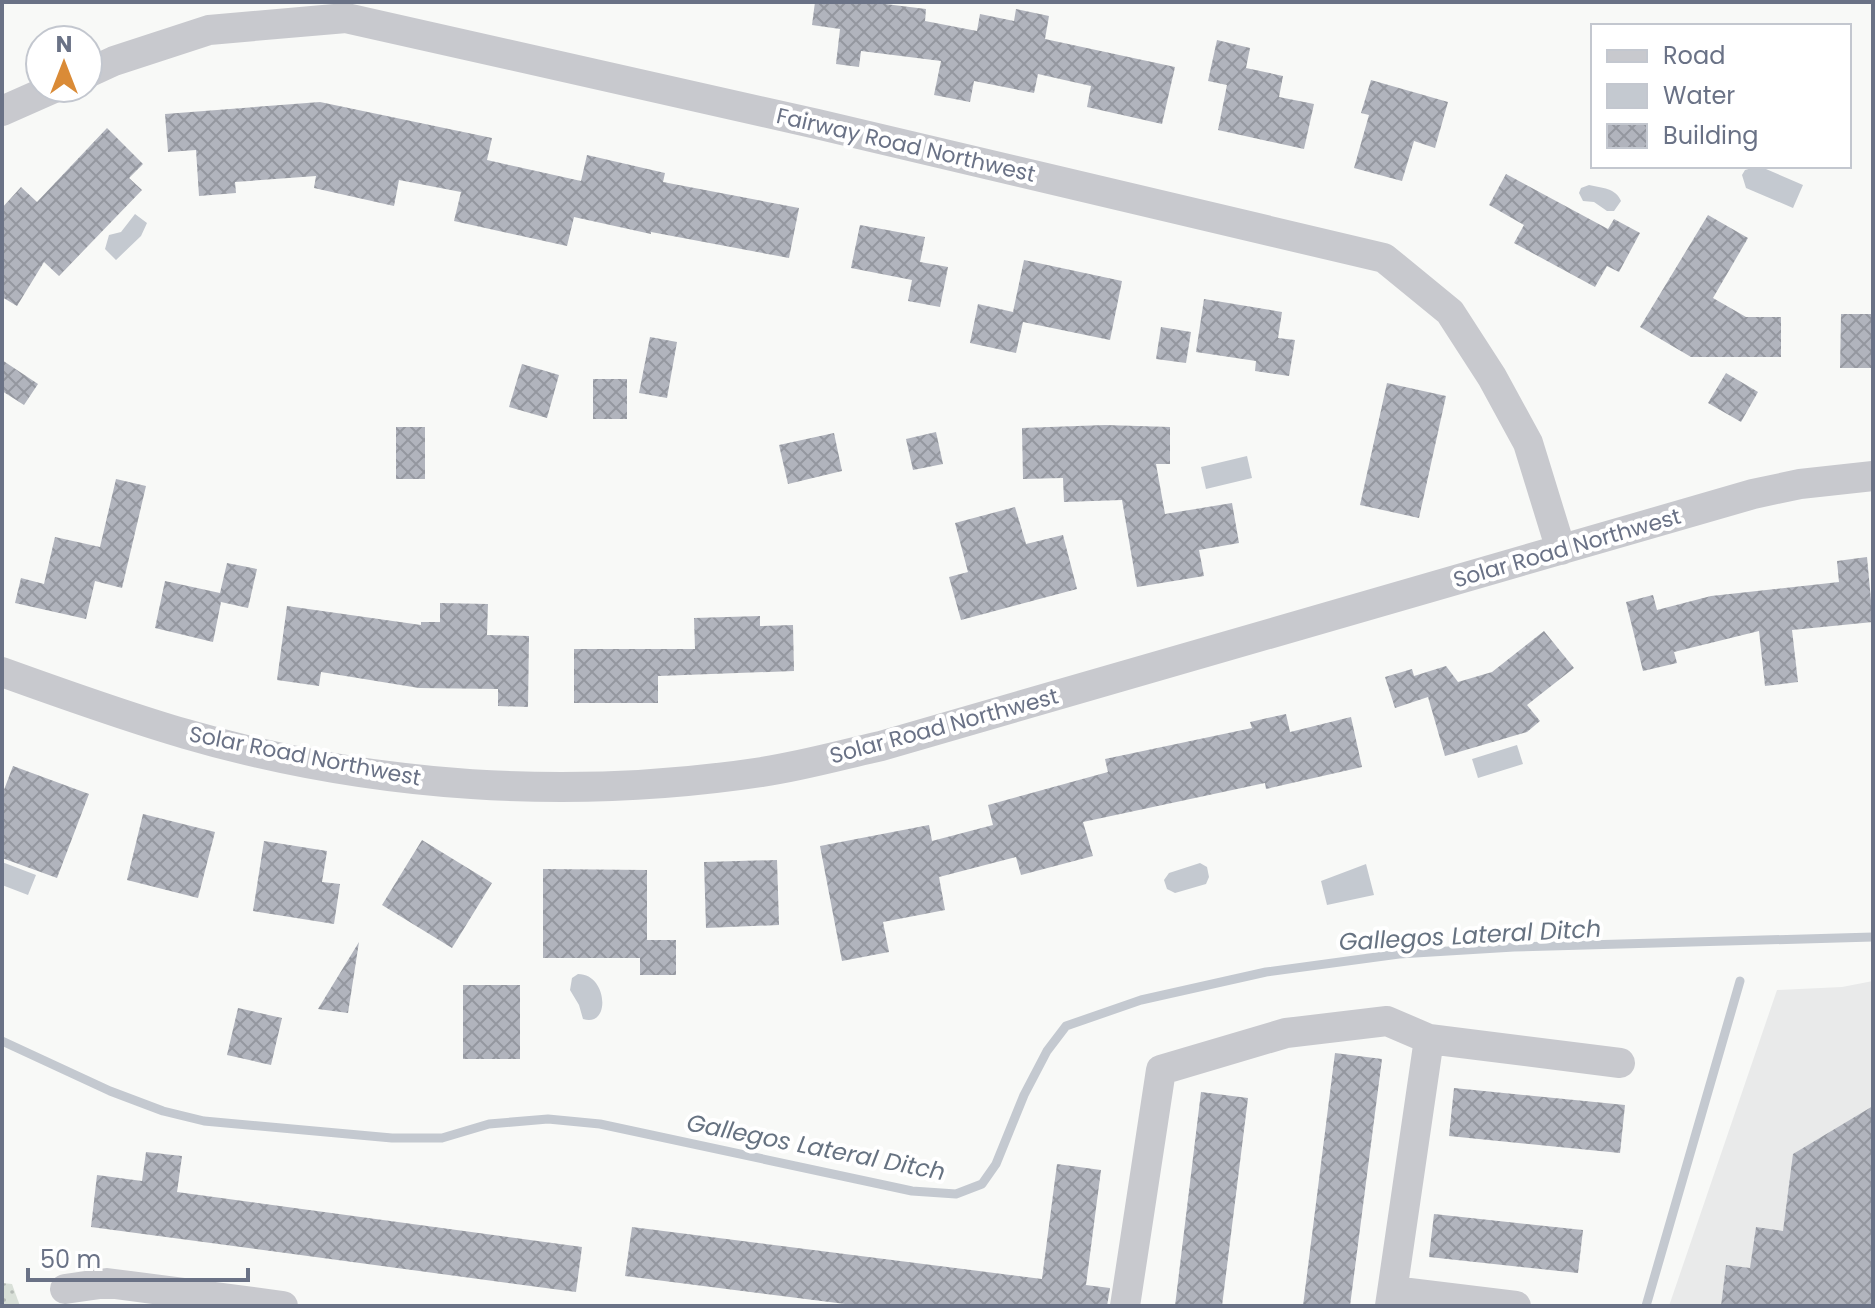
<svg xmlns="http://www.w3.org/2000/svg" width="1875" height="1308" viewBox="0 0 1875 1308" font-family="Poppins,sans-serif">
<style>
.built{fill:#e9eaea}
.green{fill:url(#green-dots)}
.water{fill:#c4c9d0}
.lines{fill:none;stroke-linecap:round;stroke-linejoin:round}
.stream{stroke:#c4c9d0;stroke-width:9}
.building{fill:url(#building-cross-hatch)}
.minor{stroke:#c8c9ce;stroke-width:30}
.labels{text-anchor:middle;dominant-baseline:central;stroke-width:8;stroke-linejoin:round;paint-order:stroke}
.street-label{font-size:22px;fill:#6a7286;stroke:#fff}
.water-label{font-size:24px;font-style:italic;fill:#667281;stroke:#fff}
</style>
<defs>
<pattern id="green-dots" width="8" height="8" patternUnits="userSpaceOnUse" patternTransform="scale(2)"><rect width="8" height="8" fill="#d9e0d8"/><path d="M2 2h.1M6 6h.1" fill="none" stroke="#b4bab5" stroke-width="1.8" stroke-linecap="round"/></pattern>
<pattern id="building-cross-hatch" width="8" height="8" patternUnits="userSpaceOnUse" patternTransform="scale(2)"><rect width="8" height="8" fill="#b1b4bd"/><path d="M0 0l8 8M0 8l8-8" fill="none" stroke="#94979f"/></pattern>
</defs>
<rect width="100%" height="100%" fill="#f8f9f7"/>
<path class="built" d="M 1873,981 L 1873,1306 L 1669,1306 L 1777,990 L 1842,987 Z"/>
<path class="green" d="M 2,1283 L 12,1284 L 20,1306 L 2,1306 Z"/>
<path class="water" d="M 1759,166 L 1803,185 L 1793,208 L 1746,188 L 1742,175 L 1745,170 Z
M 1589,185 C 1602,188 1616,188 1621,201 L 1614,211 L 1607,211 L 1594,202 L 1583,201 L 1579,193 L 1581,188 Z
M 135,214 L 147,223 L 141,236 L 116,260 L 105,249 L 109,235 L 121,232 Z
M 1247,456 L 1252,478 L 1206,489 L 1201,467 Z
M 1517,745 L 1523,764 L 1478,778 L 1472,759 Z
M 2,862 L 36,875 L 28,895 L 2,885 Z
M 1200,863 L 1207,867 L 1209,877 L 1206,884 L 1175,893 L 1167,889 L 1164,880 L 1169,873 Z
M 1366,864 L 1374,895 L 1327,905 L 1321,881 Z
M 578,974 C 608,974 611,1028 583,1019 L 579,1005 L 570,990 L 572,978 Z"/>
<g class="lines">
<path class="stream" d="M 2,1041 L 110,1091 L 163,1111 L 204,1121 L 392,1138 L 442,1138 L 489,1124 L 548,1119 L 600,1124 L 912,1191 L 956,1194 L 982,1184 L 996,1164 L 1024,1095 L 1047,1051 L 1066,1026 L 1141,1000 L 1266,972 L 1399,954 L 1514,947 L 1873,937
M 1646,1306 L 1740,981"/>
</g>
<path class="building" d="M 815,2 L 869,2 L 926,9 L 925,21 L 977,31 L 980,14 L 1014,21 L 1016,9 L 1049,16 L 1045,39 L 1175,67 L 1162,124 L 1087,107 L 1091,86 L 1038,74 L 1034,93 L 974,81 L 970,102 L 934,95 L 941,61 L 861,51 L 859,67 L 836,64 L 840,29 L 812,25 Z
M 1217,40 L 1250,48 L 1246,68 L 1283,76 L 1279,97 L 1314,104 L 1304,149 L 1218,130 L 1227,85 L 1208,81 Z
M 1371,80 L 1448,102 L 1435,148 L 1414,141 L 1402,181 L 1354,168 L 1369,115 L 1361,113 Z
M 320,102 L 492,138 L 487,160 L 581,181 L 587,155 L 665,173 L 663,182 L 799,208 L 789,258 L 651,232 L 651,234 L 574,217 L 567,246 L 454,221 L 461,192 L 399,180 L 394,206 L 314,188 L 316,176 L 235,182 L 236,193 L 199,196 L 196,150 L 168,152 L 165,114 Z
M 107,128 L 143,164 L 129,178 L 142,190 L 59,276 L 44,262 L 17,306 L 2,297 L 2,208 L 21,187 L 37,202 Z
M 1506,174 L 1608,229 L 1614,219 L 1640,233 L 1619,272 L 1607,266 L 1595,287 L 1514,243 L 1524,225 L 1489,205 Z
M 1708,215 L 1748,238 L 1713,298 L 1746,317 L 1781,317 L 1781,357 L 1691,357 L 1640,327 Z
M 860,225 L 925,237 L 920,262 L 948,267 L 940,307 L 908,301 L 912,280 L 851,268 Z
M 1024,260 L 1122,281 L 1110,340 L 1023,322 L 1016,353 L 970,343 L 978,304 L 1013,312 Z
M 1204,299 L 1282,312 L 1278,338 L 1295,340 L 1289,376 L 1255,371 L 1256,361 L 1196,352 Z
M 1841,314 L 1873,314 L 1873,368 L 1840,368 Z
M 1161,327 L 1191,332 L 1186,363 L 1156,359 Z
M 650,337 L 677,342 L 667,398 L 639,393 Z
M 2,360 L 38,384 L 24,405 L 2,391 Z
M 522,364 L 559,375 L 547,418 L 509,407 Z
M 1726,373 L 1758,392 L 1741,422 L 1708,403 Z
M 593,379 L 627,379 L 627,419 L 593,419 Z
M 1387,383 L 1446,396 L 1419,518 L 1360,505 Z
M 1105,425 L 1170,427 L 1170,464 L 1156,464 L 1165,514 L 1232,503 L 1239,543 L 1199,550 L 1204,576 L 1137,587 L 1122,500 L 1064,502 L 1063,478 L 1023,479 L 1022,428 Z
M 396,427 L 425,427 L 425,479 L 396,479 Z
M 936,432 L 943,464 L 913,470 L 906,439 Z
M 834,433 L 842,471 L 788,484 L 779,445 Z
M 116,479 L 146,486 L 122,588 L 95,581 L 86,619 L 15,603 L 21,578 L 44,584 L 55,537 L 100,547 Z
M 1015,507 L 1026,544 L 1063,535 L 1077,589 L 961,620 L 949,577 L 968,572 L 955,523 Z
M 1867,557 L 1873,622 L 1792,630 L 1798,682 L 1765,686 L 1759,631 L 1674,652 L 1677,663 L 1643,671 L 1626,602 L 1653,595 L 1657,610 L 1711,596 L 1839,582 L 1837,561 Z
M 227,563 L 257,569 L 248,608 L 221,602 L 213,642 L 155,628 L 165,581 L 220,593 Z
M 440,603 L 488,604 L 487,635 L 529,636 L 528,707 L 498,706 L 498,689 L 419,688 L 321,672 L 319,686 L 277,680 L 287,606 L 421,625 L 421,622 L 440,622 Z
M 760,616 L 760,626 L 793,625 L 794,671 L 658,676 L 658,703 L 574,703 L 574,649 L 695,649 L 694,618 Z
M 1544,631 L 1574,668 L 1527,705 L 1540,721 L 1527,732 L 1445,756 L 1428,697 L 1395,708 L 1385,677 L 1412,669 L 1414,676 L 1446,666 L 1458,682 L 1492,672 Z
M 1286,714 L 1290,732 L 1351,717 L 1362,767 L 1266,789 L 1265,783 L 1083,822 L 1093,856 L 1021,875 L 1016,857 L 939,877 L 945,910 L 883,922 L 889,952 L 842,961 L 820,846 L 929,825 L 932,841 L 993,825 L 988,805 L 1108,772 L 1105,759 L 1252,728 L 1250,722 Z
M 13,766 L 89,794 L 57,878 L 2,858 L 2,795 Z
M 143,814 L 215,832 L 198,898 L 127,880 Z
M 422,840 L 492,883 L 452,948 L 382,905 Z
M 264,841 L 327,851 L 322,882 L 340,884 L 334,924 L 253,911 Z
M 777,860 L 779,925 L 706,928 L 704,862 Z
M 543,869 L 647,870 L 647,940 L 676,940 L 676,975 L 640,975 L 640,958 L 543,958 Z
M 359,942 L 348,1013 L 318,1009 Z
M 463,985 L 520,985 L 520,1059 L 463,1059 Z
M 238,1008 L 282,1018 L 271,1065 L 227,1055 Z
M 1335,1053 L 1382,1059 L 1350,1306 L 1303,1306 Z
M 1454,1088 L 1625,1105 L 1620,1153 L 1449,1136 Z
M 1201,1092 L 1248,1098 L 1222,1306 L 1175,1306 Z
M 1873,1106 L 1873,1306 L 1721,1306 L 1726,1265 L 1750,1268 L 1756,1227 L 1783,1231 L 1793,1154 Z
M 146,1152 L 182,1156 L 177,1192 L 582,1247 L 576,1292 L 91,1227 L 97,1175 L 142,1181 Z
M 1057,1164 L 1101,1170 L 1086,1285 L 1110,1288 L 1107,1306 L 861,1306 L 625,1276 L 632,1227 L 1042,1279 Z
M 1434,1214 L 1583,1230 L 1578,1273 L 1429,1257 Z"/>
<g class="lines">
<path class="minor" d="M 88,73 L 114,61 L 209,30 L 346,18 L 817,124 L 1384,258 L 1450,312 L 1492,377 L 1528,443 L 1561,550
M 2,111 L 54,88
M 2,672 C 63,694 124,716 186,734 C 371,788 571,801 762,772 C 802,766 841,755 881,746 L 1753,494 L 1800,484 L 1873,476
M 65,1289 L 107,1283 L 283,1306
M 1393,1291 L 1516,1306
M 1125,1306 L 1161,1070 L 1286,1033 L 1387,1021 L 1429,1039 L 1620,1063
M 1390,1306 L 1429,1039"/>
</g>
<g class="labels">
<g class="street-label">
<text transform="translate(906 145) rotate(13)">Fairway Road Northwest</text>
<text transform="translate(1567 548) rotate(-16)">Solar Road Northwest</text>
<text transform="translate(944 726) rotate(-15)">Solar Road Northwest</text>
<text transform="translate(305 756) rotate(11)">Solar Road Northwest</text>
</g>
<g class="water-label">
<text transform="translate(1470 935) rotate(-3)">Gallegos Lateral Ditch</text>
<text transform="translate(816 1147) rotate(11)">Gallegos Lateral Ditch</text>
</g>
</g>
<rect width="1875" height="1308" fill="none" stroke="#6a7286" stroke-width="8"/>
<rect x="1591" y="24" width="260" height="144" fill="#ffffff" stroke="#c3c7cf" stroke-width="2"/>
<rect x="1607" y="50" width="40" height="12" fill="#c8c9ce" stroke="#c3c7cf" stroke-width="2"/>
<text x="1663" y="64" font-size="24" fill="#6a7286">Road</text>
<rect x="1607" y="84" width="40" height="24" fill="#c4c9d0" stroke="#c3c7cf" stroke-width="2"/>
<text x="1663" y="104" font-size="24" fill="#6a7286">Water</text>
<rect x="1607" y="124" width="40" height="24" fill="url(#building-cross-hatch)" stroke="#c3c7cf" stroke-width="2"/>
<text x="1663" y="144" font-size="24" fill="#6a7286">Building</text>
<g transform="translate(64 64)"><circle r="38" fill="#ffffff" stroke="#c3c7cf" stroke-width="2"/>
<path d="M0-6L14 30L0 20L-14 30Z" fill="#da8b37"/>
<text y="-12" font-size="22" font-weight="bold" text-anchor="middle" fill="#6a7286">N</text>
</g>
<path d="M28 1268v12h220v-12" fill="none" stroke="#6a7286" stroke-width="4"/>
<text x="40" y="1268" font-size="24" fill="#6a7286" stroke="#ffffff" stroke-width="6" paint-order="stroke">50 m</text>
</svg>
